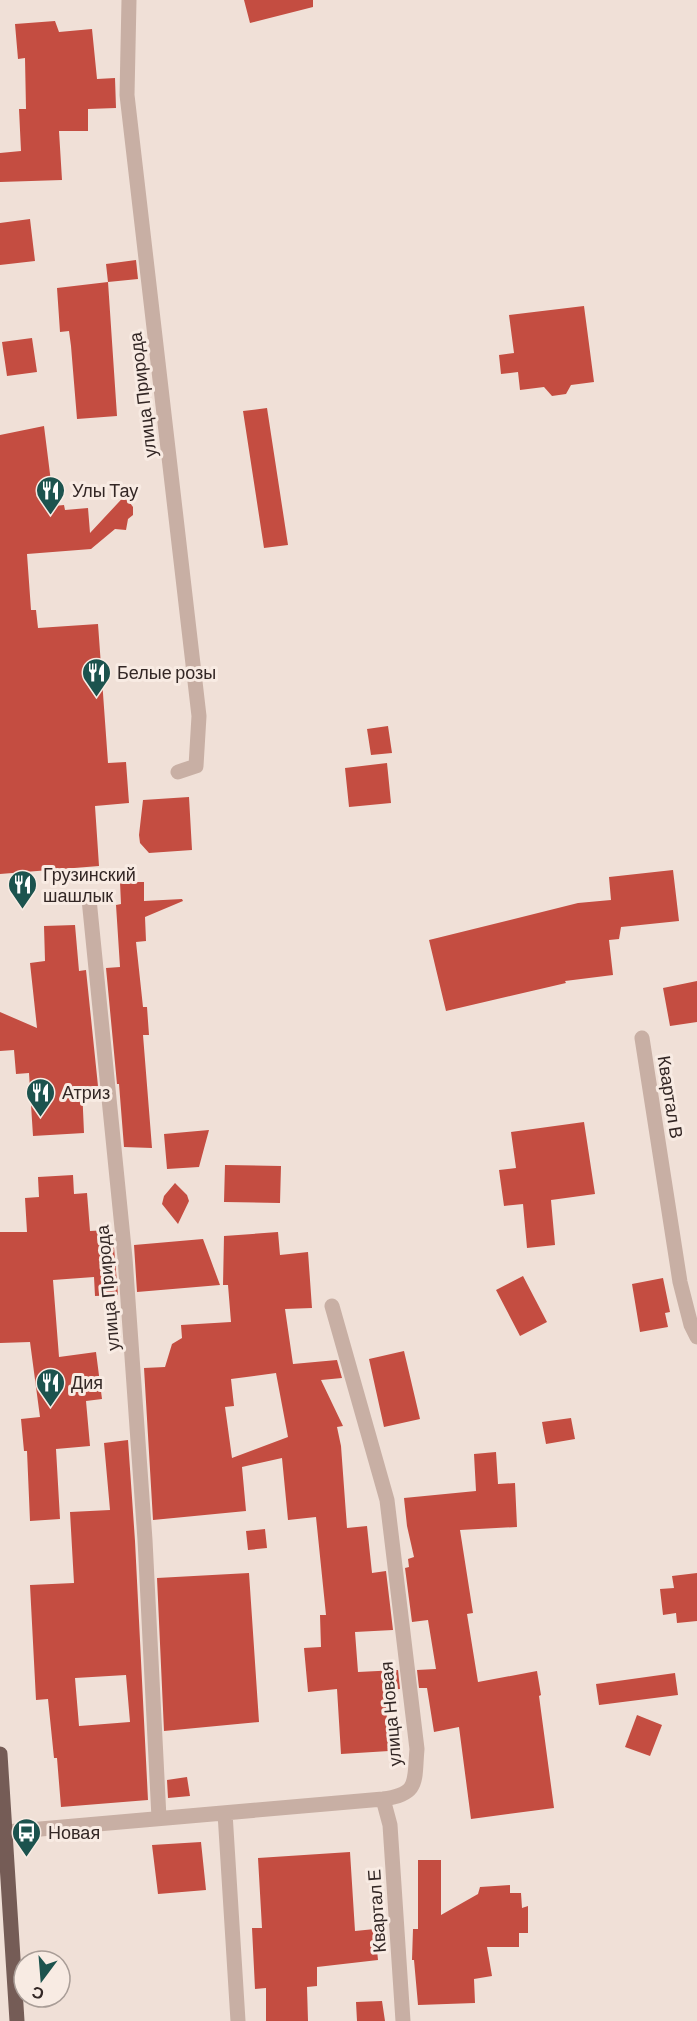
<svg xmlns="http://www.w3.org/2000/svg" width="697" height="2021" viewBox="0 0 697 2021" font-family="Barlow,sans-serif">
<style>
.building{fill:#c44d41;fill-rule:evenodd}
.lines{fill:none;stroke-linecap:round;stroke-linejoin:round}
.minor{stroke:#c8afa4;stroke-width:15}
.major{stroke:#755c56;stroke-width:15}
.labels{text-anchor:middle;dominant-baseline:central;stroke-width:6;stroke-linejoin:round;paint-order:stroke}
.street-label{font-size:18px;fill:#332725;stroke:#f8ebe3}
.poi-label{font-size:18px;fill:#332725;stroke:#f8ebe3;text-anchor:start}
</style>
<rect width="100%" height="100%" fill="#f0e0d7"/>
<path class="building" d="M 244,0 L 313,0 L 313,7 L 250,23 Z
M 55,21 L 59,32 L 92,29 L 97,79 L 115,78 L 116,108 L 88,109 L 88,131 L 59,131 L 62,180 L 0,182 L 0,153 L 21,151 L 19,109 L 26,109 L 25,58 L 18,59 L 15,24 Z
M 30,219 L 35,261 L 0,265 L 0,223 Z
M 136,260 L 138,279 L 108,282 L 106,264 Z
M 108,282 L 117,416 L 77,419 L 71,346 L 69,331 L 60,332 L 57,288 Z
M 584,306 L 594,382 L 571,385 L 566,394 L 552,396 L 544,387 L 520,390 L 518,372 L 501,374 L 499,355 L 514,353 L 509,315 Z
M 32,338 L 37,372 L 7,376 L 2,342 Z
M 267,408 L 288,545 L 264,548 L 243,411 Z
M 44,426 L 54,506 L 64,505 L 65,510 L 88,508 L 90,533 L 131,489 L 130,503 L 133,507 L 133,515 L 128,519 L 126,530 L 115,529 L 91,549 L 27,554 L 31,610 L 36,610 L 38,628 L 98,624 L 108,763 L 126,762 L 129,803 L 95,806 L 99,866 L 0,874 L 0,435 Z
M 388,726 L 392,753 L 371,755 L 367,729 Z
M 387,763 L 391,803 L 349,807 L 345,768 Z
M 189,797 L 192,850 L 149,853 L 140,843 L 139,835 L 143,800 Z
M 673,870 L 679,921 L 621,927 L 619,939 L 609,940 L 613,975 L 565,981 L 566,983 L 446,1011 L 429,940 L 578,903 L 611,900 L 609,877 Z
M 120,882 L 144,882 L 144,901 L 182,899 L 183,901 L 145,917 L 146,941 L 136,942 L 143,1007 L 147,1007 L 149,1035 L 143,1035 L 152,1148 L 124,1147 L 119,1084 L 117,1084 L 106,968 L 120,967 L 116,905 L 121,904 Z
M 75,925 L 79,971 L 86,970 L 98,1086 L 82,1087 L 84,1133 L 33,1136 L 29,1073 L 16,1074 L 14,1050 L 0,1051 L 0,1012 L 37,1028 L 30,963 L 45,961 L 44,926 Z
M 697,981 L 697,1022 L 670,1026 L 663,988 Z
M 584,1122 L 595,1194 L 551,1200 L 555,1245 L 527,1248 L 523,1204 L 504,1206 L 499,1170 L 516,1168 L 511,1132 Z
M 209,1130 L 199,1167 L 167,1169 L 164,1134 Z
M 225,1165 L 281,1166 L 280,1203 L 224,1202 Z
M 73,1175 L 74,1194 L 87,1193 L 90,1231 L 107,1230 L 108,1247 L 114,1247 L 118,1295 L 95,1296 L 94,1277 L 53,1280 L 59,1357 L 96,1352 L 102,1399 L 86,1401 L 90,1446 L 56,1449 L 60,1519 L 30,1521 L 27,1451 L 24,1451 L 21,1419 L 40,1417 L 30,1342 L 0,1343 L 0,1232 L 27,1232 L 25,1198 L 39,1197 L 38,1177 Z
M 175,1183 L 187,1195 L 189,1201 L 178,1224 L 162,1204 L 164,1196 Z
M 278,1232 L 280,1255 L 308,1252 L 312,1308 L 285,1309 L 293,1364 L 337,1360 L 342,1378 L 321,1380 L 343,1426 L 337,1427 L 341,1446 L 347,1528 L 367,1526 L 372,1573 L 386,1571 L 393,1630 L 355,1632 L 358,1672 L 398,1670 L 400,1689 L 385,1690 L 389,1751 L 341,1754 L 337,1689 L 308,1692 L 304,1648 L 321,1647 L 320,1615 L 326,1615 L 316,1517 L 288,1520 L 282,1458 L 242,1467 L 246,1511 L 153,1520 L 144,1368 L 165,1367 L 172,1344 L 182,1338 L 181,1325 L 231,1322 L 228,1285 L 223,1285 L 224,1236 ZM 276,1373 L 288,1437 L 232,1458 L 225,1407 L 234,1406 L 231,1379 Z
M 203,1239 L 220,1285 L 137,1292 L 134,1245 Z
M 523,1276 L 547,1322 L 520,1336 L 496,1290 Z
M 663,1278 L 670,1312 L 665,1313 L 668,1327 L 640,1332 L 632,1284 Z
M 404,1351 L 420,1419 L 384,1427 L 369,1359 Z
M 571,1418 L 575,1439 L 546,1444 L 542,1422 Z
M 128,1440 L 135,1541 L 148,1800 L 61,1807 L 57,1758 L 54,1758 L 48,1699 L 36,1700 L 30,1585 L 74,1583 L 70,1512 L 110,1510 L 104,1443 ZM 126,1675 L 130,1722 L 79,1726 L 75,1678 Z
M 496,1452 L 498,1484 L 515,1483 L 517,1527 L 460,1530 L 473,1613 L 467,1614 L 478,1682 L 537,1671 L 541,1695 L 539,1696 L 554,1808 L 471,1819 L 459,1727 L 434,1732 L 427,1688 L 419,1688 L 417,1670 L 436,1669 L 428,1620 L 412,1622 L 405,1568 L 409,1567 L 408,1559 L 414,1557 L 407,1526 L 404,1498 L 476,1491 L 474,1454 Z
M 265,1529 L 267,1548 L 248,1550 L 246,1531 Z
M 249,1573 L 259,1722 L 164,1731 L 157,1578 Z
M 697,1573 L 697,1621 L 677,1623 L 676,1613 L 663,1615 L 660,1589 L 674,1588 L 672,1576 Z
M 675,1673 L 678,1695 L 599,1705 L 596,1684 Z
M 637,1715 L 662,1725 L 650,1756 L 625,1747 Z
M 187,1777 L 190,1796 L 168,1798 L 167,1780 Z
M 201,1842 L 206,1890 L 158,1894 L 152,1845 Z
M 350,1852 L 355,1931 L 375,1929 L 378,1960 L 317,1967 L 317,1986 L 307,1987 L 308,2021 L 266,2021 L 266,1988 L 255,1989 L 252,1928 L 262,1928 L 258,1858 Z
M 418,1860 L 441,1860 L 441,1915 L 478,1894 L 480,1887 L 510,1885 L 510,1893 L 521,1893 L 522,1908 L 528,1906 L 528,1933 L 519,1933 L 519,1947 L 487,1947 L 492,1976 L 474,1979 L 475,2003 L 418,2005 L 414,1960 L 412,1960 L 413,1929 L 418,1929 Z
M 382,2001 L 385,2021 L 357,2021 L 356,2002 Z"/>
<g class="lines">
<path class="minor" d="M 129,0 L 127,95 L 199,716 L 196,766 L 178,772
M 89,899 L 125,1258 L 145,1540 L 159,1818
M 642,1038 L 680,1282 L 691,1325 L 697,1337
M 383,1799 L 390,1825 L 403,2021
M 225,1813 L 238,2021
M 6,1832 L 383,1799 C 420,1794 414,1781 417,1749 L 387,1500 L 332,1306"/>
<path class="major" d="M 0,1754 L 17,2021"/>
</g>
<defs>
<symbol id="restaurant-pin" viewBox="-11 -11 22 30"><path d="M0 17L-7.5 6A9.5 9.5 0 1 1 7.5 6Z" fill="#1c534e" stroke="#f8ebe3"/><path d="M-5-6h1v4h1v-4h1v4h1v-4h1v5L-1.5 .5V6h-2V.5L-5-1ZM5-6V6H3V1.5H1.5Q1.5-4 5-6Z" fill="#fff"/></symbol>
<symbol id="bus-pin" viewBox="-11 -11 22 30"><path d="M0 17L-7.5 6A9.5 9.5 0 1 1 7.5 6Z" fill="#1c534e" stroke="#f8ebe3"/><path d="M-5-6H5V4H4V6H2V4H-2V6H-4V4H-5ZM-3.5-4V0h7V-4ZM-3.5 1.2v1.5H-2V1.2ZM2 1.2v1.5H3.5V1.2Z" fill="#fff"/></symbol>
</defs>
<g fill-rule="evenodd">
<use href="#restaurant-pin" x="34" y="474" width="33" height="45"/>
<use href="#restaurant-pin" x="80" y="656" width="33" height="45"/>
<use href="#restaurant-pin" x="6" y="868" width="33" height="45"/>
<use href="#restaurant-pin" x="24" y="1076" width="33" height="45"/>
<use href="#restaurant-pin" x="34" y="1366" width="33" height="45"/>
<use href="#bus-pin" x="10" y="1816" width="33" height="45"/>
</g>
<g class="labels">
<g class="street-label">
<text transform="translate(142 395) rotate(-97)">улица Природа</text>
<text transform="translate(671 1097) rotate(81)">Квартал В</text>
<text transform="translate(107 1288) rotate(-95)">улица Природа</text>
<text transform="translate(390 1714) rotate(-95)">улица Новая</text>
<text transform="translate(376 1911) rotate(-94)">Квартал Е</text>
</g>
<g class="poi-label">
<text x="72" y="490">Улы Тау</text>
<text x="117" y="672">Белые розы</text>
<text x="43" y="874">Грузинский<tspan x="43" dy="21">шашлык</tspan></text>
<text x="62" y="1092">Атриз</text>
<text x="71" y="1382">Дия</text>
<text x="48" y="1832">Новая</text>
</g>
</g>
<g transform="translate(42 1979) rotate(196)"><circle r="28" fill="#f8ebe3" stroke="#a99d97" stroke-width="1.5"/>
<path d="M0-4.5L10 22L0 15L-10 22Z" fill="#1c534e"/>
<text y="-9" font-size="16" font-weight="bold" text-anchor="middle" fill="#332725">С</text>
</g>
</svg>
